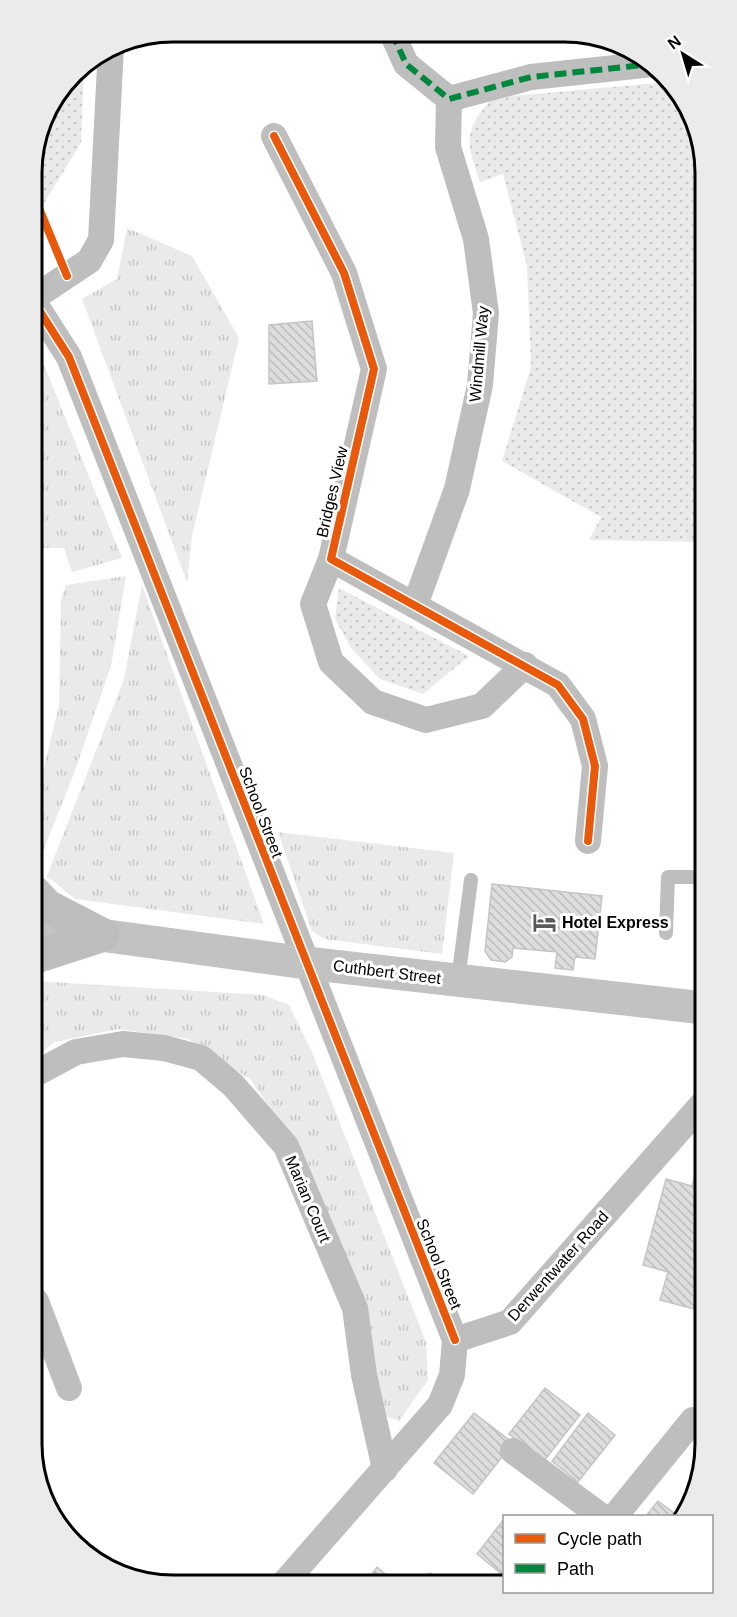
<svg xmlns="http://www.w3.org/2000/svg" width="737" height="1617" viewBox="0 0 737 1617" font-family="Helvetica,sans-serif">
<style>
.grass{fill:url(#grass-tufts)}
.park{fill:url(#park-dots)}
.building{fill:url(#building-back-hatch);stroke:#c5c5c5;stroke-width:1.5}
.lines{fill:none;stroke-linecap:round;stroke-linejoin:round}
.highway-casing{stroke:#dbdbdb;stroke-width:34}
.lane{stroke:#bebebe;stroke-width:14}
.street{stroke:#bebebe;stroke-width:26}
.secondary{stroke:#c2c2c2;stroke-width:33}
.highway{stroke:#bdbdbd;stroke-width:33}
.quiet{stroke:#00873e;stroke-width:6;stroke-dasharray:12 6;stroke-linecap:butt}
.cycleway-casing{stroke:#fff;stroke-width:11}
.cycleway{stroke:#e8590c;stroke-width:8}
.labels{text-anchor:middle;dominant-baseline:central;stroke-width:6;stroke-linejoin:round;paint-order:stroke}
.street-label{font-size:16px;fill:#000;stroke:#fff}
.poi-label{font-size:16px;font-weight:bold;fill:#000;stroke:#fff;text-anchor:start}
.rim{fill:none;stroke:#000;stroke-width:3}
</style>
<defs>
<pattern id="grass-tufts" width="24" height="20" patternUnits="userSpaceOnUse" patternTransform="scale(1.5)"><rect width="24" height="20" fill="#eaeaea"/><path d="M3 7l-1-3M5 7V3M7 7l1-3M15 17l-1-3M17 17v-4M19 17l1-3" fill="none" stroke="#c7c7c7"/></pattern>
<pattern id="park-dots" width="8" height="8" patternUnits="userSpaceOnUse" patternTransform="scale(1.5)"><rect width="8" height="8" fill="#eaeaea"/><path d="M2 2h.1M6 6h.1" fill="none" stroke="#c7c7c7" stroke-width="1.8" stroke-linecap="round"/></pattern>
<pattern id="building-back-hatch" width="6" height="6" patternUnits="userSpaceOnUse" patternTransform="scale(1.5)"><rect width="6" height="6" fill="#ddd"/><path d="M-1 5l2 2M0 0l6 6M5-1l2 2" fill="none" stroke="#bcbcbc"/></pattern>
</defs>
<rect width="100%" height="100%" fill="#fff"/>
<path class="grass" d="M 127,228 L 192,256 L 239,338 L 192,536 L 187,582 L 82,299 L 117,279 Z
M 32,345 L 44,365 L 122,558 L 72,572 L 64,548 L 35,548 Z
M 126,576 L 111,666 L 73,776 L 36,869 L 34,809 L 59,705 L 61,599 L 66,585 Z
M 142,585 L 264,924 L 75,899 L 47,876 L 124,679 Z
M 278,832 L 454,853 L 442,954 L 324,939 L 312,931 Z
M 35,981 L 263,995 L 289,1005 L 312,1052 L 426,1342 L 428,1380 L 399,1421 L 385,1416 L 291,1139 L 251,1080 L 188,1039 L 119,1029 L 54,1042 L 35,1058 Z"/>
<path class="park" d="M 84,64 L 81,143 L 36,216 L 32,218 L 32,163 L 46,110 Z
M 667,82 L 694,125 L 692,369 L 701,542 L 589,540 L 601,517 L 502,461 L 531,367 L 527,266 L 503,174 L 480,182 C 466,141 463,133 492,98 Z
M 339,588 L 469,656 L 423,694 L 380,679 L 351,648 L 335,619 Z"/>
<path class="building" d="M 312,321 L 317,381 L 269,384 L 269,325 Z
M 492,884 L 602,896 L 595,959 L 575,957 L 573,970 L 555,968 L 557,952 L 513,948 L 512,957 L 505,962 L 491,960 L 485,951 Z
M 696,1171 L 704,1173 L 705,1302 L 702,1311 L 660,1300 L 668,1272 L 643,1265 L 666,1179 L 692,1186 Z
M 545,1388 L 580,1415 L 544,1461 L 509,1434 Z
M 474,1413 L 513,1443 L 473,1494 L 434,1463 Z
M 588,1413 L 615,1435 L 578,1482 L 552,1461 Z
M 658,1501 L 678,1516 L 646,1516 Z
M 504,1519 L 504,1576 L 477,1554 Z
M 377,1567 L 395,1582 L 366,1582 Z
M 430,1573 L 441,1581 L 423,1581 Z"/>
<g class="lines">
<defs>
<path id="highway" d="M 34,892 L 47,906 L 103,935
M 35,957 L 103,935"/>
</defs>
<use href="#highway" class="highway-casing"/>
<path class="lane" d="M 666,933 L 668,877 L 703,877
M 458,980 L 471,880"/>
<path class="street" d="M 392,33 L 406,64 L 449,99
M 449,99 L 531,77 L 653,64
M 274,136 L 344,273 L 374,369 L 331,559 L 558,685 L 583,719 L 595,766 L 588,841
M 32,299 L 69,357 L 455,1340
M 32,299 L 89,261 L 101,240 L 111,47
M 331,559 L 313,604 L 331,662 L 373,702 L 426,720 L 482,706 L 525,665
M 415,605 L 457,489 L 480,385 L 486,313 L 476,239 L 448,147 L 449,99
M 35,1074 L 76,1052 L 123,1044 L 164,1048 L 201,1058 L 233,1085 L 286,1146 L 355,1308 L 364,1375 L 385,1469
M 36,1301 L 69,1388
M 513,1451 L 601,1516
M 615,1516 L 693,1420
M 285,1582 L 440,1405 L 452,1375 L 455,1340 L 510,1322 L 704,1102"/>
<path class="secondary" d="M 34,926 L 306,963 L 704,1008"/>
<use href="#highway" class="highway"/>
<path class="quiet" d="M 392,33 L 406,64 L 449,99 L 531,77 L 653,64"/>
<defs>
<path id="cycleway" d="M 274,136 L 344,273 L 374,369 L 331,559 L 558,685 L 583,719 L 595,766 L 588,841
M 32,191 L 67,276
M 32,299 L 69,357 L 455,1340"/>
</defs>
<use href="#cycleway" class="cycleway-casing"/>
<use href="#cycleway" class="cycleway"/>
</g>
<defs>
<symbol id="hotel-bare" viewBox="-9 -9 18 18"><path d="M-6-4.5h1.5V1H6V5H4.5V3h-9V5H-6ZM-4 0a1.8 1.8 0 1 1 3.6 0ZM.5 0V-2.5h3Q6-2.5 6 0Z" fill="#595959" stroke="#fff" stroke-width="2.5" paint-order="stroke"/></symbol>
</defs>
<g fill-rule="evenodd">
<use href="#hotel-bare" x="528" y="906" width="33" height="33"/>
</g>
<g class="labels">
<g class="street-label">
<text transform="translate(479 354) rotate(-85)">Windmill Way</text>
<text transform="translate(332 492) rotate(-77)">Bridges View</text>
<text transform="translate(261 812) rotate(69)">School Street</text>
<text transform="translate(387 972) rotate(7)">Cuthbert Street</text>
<text transform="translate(308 1199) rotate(67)">Marian Court</text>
<text transform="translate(439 1264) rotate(68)">School Street</text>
<text transform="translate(558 1266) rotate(-48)">Derwentwater Road</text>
</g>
<g class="poi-label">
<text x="562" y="922">Hotel Express</text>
</g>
</g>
<path d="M0 0H737V1617H0ZM173 42H564A131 131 0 0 1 695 173V1444A131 131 0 0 1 564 1575H173A131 131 0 0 1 42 1444V173A131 131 0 0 1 173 42Z" fill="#ebebeb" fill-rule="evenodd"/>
<path class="rim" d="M173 42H564A131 131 0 0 1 695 173V1444A131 131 0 0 1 564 1575H173A131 131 0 0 1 42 1444V173A131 131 0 0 1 173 42Z"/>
<rect x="503" y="1515" width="210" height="78" fill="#ffffff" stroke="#999999" stroke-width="1.5"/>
<rect x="515" y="1534" width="30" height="9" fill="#e8590c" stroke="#999999" stroke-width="1.5"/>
<text x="557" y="1545" font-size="18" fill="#000000">Cycle path</text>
<rect x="515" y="1564" width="30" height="9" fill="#00873e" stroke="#999999" stroke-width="1.5"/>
<text x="557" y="1575" font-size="18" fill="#000000">Path</text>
<g transform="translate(683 54) rotate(323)" stroke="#ffffff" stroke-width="4.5" paint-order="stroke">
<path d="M0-4.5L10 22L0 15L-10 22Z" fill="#000000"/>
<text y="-9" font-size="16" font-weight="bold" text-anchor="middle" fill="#000000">N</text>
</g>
</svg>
